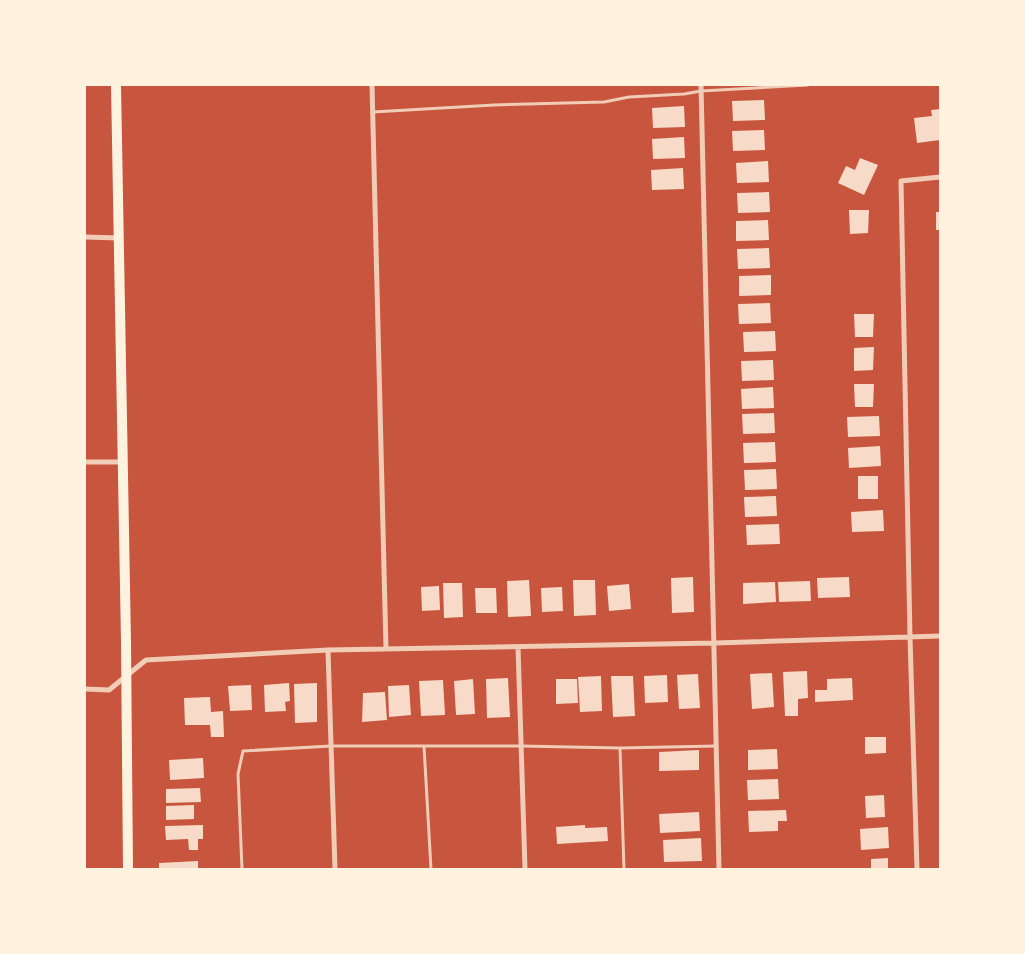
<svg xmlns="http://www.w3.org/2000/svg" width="1025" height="954" viewBox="0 0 1025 954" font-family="'Archivo Narrow',sans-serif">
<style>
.building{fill:#f7dbc8}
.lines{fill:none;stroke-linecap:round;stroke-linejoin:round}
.service{stroke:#f1ccb7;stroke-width:3}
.minor{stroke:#f1ccb7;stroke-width:5}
.primary{stroke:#fff3e0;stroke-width:10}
</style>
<rect width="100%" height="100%" fill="#c8553d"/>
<path class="building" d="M 764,100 L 765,120 L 733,121 L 732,101 Z
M 684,106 L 685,127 L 653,128 L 652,108 Z
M 940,109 L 940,140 L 917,143 L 914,118 L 932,116 L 931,110 Z
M 764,130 L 765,150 L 733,151 L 732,131 Z
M 684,137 L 685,158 L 653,159 L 652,139 Z
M 860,158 L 878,165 L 864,195 L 838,183 L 846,166 L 855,170 Z
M 768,161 L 769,182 L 737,183 L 736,163 Z
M 683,168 L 684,189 L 652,190 L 651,170 Z
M 769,192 L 770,212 L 738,213 L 737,193 Z
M 849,210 L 869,210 L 868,233 L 850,234 Z
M 936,212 L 940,212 L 940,230 L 936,230 Z
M 768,220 L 769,240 L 736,241 L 736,221 Z
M 769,248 L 770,268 L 738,269 L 737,249 Z
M 771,275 L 771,295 L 739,296 L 739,276 Z
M 770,303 L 771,323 L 739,324 L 738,304 Z
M 854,314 L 874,314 L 873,337 L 855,337 Z
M 775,331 L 776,351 L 744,352 L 743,332 Z
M 874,347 L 873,370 L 854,371 L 854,348 Z
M 773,360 L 774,380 L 742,381 L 741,361 Z
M 854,384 L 874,384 L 873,407 L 855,407 Z
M 773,387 L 774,408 L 742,409 L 741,389 Z
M 774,413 L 775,433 L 743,434 L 742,414 Z
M 879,416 L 880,436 L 848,437 L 847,417 Z
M 775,442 L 776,462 L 744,463 L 743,443 Z
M 880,446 L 881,466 L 849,468 L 848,448 Z
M 776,469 L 777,489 L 745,490 L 744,470 Z
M 858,476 L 878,476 L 878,499 L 858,499 Z
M 776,496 L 777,516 L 745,517 L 744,497 Z
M 883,510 L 884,531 L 852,532 L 851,512 Z
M 779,524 L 780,544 L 747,545 L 746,525 Z
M 693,577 L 694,612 L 672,613 L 671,578 Z
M 849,577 L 850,597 L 818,598 L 817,578 Z
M 529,580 L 531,616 L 508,617 L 507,581 Z
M 573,580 L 595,580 L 596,615 L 574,616 Z
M 810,581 L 811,601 L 779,602 L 778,582 Z
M 775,582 L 776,602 L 743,604 L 743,583 Z
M 443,583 L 462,583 L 463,617 L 444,618 Z
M 629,584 L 631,609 L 609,611 L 607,586 Z
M 439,586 L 440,610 L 422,611 L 421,587 Z
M 562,587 L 563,611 L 542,612 L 541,588 Z
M 475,588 L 496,588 L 497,613 L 476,613 Z
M 807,671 L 808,698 L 798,699 L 798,716 L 785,716 L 783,672 Z
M 772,673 L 774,707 L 752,709 L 750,674 Z
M 698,674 L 700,708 L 679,709 L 677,675 Z
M 667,675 L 668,702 L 645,703 L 644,676 Z
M 601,676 L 602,711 L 580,712 L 578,677 Z
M 611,676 L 633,676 L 635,716 L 613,717 Z
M 508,678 L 510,717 L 487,718 L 486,679 Z
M 852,678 L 853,700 L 815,702 L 815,690 L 827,690 L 827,679 Z
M 473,679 L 475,714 L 456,715 L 454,681 Z
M 556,679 L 577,679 L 578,703 L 556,704 Z
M 443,680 L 445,715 L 421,716 L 419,681 Z
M 289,683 L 290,701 L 285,702 L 286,711 L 265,712 L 264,685 Z
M 317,683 L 317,722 L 295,723 L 294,684 Z
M 251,685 L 252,710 L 230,711 L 228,686 Z
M 409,685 L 411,715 L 389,717 L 388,686 Z
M 385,692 L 387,720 L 362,722 L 363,693 Z
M 210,697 L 211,712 L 223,711 L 224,737 L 211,737 L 210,725 L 185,725 L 184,698 Z
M 865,737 L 886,737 L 886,753 L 865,754 Z
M 777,749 L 778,769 L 748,770 L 748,750 Z
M 699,750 L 699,770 L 659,771 L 659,752 Z
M 203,758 L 204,778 L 170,780 L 169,760 Z
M 778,779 L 779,799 L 748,800 L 747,780 Z
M 200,788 L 201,802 L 166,803 L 166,789 Z
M 884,795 L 885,817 L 866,818 L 865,796 Z
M 194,805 L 194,819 L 166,820 L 166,806 Z
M 786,810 L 787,821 L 778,821 L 778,831 L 749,832 L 748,811 Z
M 699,812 L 700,831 L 660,833 L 659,814 Z
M 203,825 L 203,839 L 198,839 L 198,850 L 189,850 L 188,839 L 166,840 L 165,826 Z
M 585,825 L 585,828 L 607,827 L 608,841 L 557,844 L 556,827 Z
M 888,827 L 889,848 L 861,850 L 860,829 Z
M 701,838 L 702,861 L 664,862 L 663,840 Z
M 888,858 L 888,869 L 871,869 L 871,859 Z
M 198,861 L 198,869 L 159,869 L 159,863 Z"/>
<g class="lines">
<path class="service" d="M 373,112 L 494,105 L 604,102 L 629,97 L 684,94 L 701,91 L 808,85
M 424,746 L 431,869
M 620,748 L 624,869
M 242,869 L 238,774 L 243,751 L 331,746 L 521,746 L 620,748 L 716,746"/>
<path class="minor" d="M 372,85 L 386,649
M 701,85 L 719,869
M 85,237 L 119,238
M 85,462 L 123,462
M 518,647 L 525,869
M 328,650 L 335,869
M 85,689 L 109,690 L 146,660 L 328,650 L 715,643 L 940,636
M 917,869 L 910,637 L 901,181 L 940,177"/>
<path class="primary" d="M 116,85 L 126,642 L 128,869"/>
</g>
<rect width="1025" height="954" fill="none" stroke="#fff3e0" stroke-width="172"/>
</svg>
